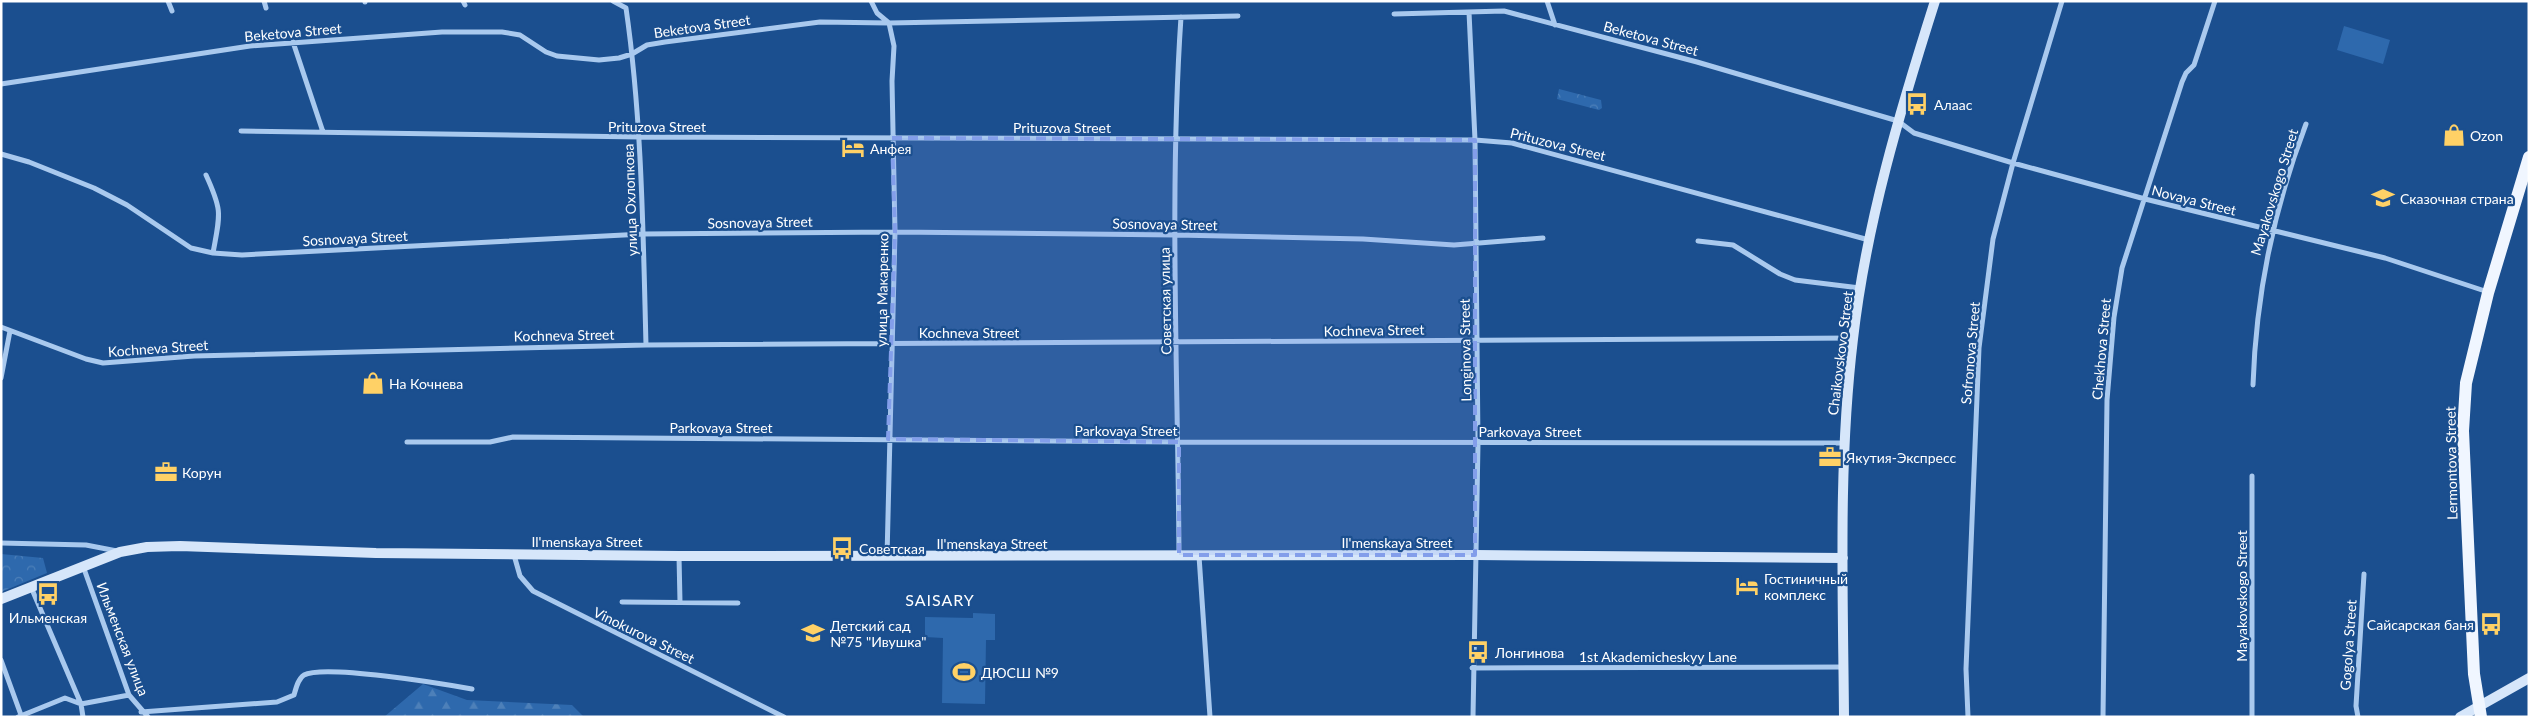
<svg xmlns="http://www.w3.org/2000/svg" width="2530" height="718" viewBox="0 0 2530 718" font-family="Lato,sans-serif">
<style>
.forest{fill:url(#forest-firs)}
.park{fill:url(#park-crowns)}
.pitch{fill:#2e69ad}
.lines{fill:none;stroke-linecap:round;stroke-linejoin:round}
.street{stroke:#a9c9ee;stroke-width:5}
.secondary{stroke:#d6e6fa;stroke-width:10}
.primary{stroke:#f0f6ff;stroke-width:12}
.marked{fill:#839eea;fill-opacity:0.2;stroke:#839eea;stroke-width:4;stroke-dasharray:10 6;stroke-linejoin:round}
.labels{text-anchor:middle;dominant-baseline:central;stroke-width:4.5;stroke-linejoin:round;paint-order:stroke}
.street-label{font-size:14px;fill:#fff;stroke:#1b4f8f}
.poi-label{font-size:14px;fill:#fff;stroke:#1b4f8f;text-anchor:start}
.quarter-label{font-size:16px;letter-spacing:1px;fill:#fff;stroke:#1b4f8f}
</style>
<defs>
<pattern id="forest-firs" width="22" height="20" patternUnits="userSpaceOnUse" patternTransform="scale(1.25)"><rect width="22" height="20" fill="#2e69ad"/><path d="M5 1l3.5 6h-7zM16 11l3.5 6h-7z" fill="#4d80b9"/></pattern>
<pattern id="park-crowns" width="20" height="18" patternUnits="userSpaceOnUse" patternTransform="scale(1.25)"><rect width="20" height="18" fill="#2e69ad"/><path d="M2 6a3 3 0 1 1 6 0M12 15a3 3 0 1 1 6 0" fill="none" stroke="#4d80b9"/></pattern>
</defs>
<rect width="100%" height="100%" fill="#1b4f8f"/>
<path class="forest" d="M 423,684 L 467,700 L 572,705 L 584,717 L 384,717 Z"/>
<path class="park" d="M 1559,89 L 1601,100 L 1602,108 L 1599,110 L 1557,99 Z
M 1,554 L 43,558 L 47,573 L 1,592 Z"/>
<path class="pitch" d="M 2344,26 L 2390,40 L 2383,64 L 2337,50 Z
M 973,613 L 995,614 L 995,640 L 986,640 L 985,704 L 942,703 L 943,638 L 925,637 L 925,617 L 973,618 Z"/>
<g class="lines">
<path class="street" d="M 168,1 L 172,11
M 264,1 L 266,8
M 365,1 L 365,2
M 463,1 L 465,5
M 613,1 L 626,8 C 642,119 643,232 646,345
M 871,1 L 877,13 L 889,23 L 894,46 L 892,81 L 895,232 L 887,557
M 1547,1 L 1555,25
M 1469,12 L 1475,140 L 1478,443 L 1473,717
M 1394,14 L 1504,11 L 1697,62 L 1898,121 L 1914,133 L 2013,163 L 2145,199 L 2385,258 L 2488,292
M 293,42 L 323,132
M 1,84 L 250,46 L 442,32 L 502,32 L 520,35 L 546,52 L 557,56 L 599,60 L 619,58 L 632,54 L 647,45 L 665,42 L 820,22 L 889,23 L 1238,16
M 241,131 L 640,137 L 1475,140 L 1512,143 L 1869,240
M 1,154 L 29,162 L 94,188 L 127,205 L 191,248 L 213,253 L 242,255 L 643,234 L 895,232 L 1176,235 L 1363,239 L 1454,245 L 1543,238
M 206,175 C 223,212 220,214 213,253
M 1698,241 L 1733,245 L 1780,274 L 1795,280 L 1860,288
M 1,327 L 86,359 L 103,363 L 194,356 L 646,345 L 1853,338
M 1,378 L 10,331
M 2253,385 C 2256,294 2273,210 2306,124
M 407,442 L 490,442 L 513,437 L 1179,442 L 1844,443
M 1,543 L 86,545 L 117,551
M 514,555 L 520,576 L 533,591 L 784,717
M 1179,555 C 1178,376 1169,195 1181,17
M 679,556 L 680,602
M 1199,556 L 1210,717
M 83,566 L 129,695 L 148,717
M 31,587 L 81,704 L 83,717
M 622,602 L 738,603
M 1,660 L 21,715
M 1472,668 L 1844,667
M 141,712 L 277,702 L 294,695 C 296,688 298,679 304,675 C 324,664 444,684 472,689
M 18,717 L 65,698 L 81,704 L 129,695
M 1968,717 L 1966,669 L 1979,348 L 1993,239 L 2013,163 L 2062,1
M 2103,717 L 2107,400 L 2114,317 L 2122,268 L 2182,82 L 2186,73 L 2194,65 L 2215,1
M 2252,717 L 2252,476
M 2358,717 L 2356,706 L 2364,574"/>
<path class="secondary" d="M 1,599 L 120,552 L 147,547 L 180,546 L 376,553 L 679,556 L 1475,555 L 1843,558
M 1844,717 C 1843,591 1838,464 1853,339 C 1866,224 1900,111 1935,1
M 2460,717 L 2529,678"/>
<path class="primary" d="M 2481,717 L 2474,674 L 2463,431 L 2466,383 L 2488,293 L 2529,157"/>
</g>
<path class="marked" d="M 892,138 L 1475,140 L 1475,555 L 1179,555 L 1179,442 L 888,439 L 895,232 Z"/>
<defs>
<symbol id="bus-bare" viewBox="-9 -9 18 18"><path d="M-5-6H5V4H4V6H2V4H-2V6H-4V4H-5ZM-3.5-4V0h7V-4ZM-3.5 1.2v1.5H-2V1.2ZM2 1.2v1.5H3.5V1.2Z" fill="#ffd166" stroke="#1b4f8f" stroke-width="2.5" paint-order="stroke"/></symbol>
<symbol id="shop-bare" viewBox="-9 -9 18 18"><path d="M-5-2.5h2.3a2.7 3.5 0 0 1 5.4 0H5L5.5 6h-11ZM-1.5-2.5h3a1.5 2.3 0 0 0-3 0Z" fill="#ffd166" stroke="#1b4f8f" stroke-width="2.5" paint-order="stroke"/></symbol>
<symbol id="hotel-bare" viewBox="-9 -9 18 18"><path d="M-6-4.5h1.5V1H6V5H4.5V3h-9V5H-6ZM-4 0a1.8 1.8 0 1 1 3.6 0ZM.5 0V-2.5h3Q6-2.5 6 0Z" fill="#ffd166" stroke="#1b4f8f" stroke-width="2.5" paint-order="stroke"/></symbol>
<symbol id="school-bare" viewBox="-9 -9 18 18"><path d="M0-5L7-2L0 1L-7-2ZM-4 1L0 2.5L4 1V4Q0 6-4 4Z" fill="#ffd166" stroke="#1b4f8f" stroke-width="2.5" paint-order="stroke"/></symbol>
<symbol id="office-bare" viewBox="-9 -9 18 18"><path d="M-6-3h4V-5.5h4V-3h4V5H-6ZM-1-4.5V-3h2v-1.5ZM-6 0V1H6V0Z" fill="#ffd166" stroke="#1b4f8f" stroke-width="2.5" paint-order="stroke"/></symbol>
<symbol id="stadium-bare" viewBox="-9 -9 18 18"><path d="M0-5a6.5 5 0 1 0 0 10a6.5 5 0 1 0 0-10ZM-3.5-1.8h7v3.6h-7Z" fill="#ffd166" stroke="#1b4f8f" stroke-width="2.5" paint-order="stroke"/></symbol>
</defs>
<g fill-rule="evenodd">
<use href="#bus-bare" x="1901" y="88" width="32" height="32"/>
<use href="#shop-bare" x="2438" y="119" width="32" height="32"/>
<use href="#hotel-bare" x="837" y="132" width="32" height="32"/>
<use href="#school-bare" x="2367" y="182" width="32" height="32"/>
<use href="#shop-bare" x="357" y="367" width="32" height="32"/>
<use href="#office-bare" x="1814" y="441" width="32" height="32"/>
<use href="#office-bare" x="150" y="456" width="32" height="32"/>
<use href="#bus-bare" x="826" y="532" width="32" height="32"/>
<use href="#hotel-bare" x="1731" y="570" width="32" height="32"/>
<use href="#bus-bare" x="32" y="578" width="32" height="32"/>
<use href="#bus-bare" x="2475" y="608" width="32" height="32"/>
<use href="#school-bare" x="797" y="617" width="32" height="32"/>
<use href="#bus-bare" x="1462" y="636" width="32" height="32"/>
<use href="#stadium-bare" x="948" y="656" width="32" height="32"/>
</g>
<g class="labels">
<g class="street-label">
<text transform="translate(702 26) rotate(-8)">Beketova Street</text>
<text transform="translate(293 32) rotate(-5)">Beketova Street</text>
<text transform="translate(1651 38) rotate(15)">Beketova Street</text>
<text x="657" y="126">Prituzova Street</text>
<text x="1062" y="127">Prituzova Street</text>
<text transform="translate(1558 144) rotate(14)">Prituzova Street</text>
<text transform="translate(2274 192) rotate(-73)">Mayakovskogo Street</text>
<text transform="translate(630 200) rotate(-92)">улица Охлопкова</text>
<text transform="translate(2194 200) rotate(14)">Novaya Street</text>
<text transform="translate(760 222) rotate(-1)">Sosnovaya Street</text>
<text transform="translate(1165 224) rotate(1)">Sosnovaya Street</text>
<text transform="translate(355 238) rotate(-3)">Sosnovaya Street</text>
<text transform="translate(882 290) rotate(-89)">улица Макаренко</text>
<text transform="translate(1165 301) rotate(-91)">Советская улица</text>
<text transform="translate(1374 330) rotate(-1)">Kochneva Street</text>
<text x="969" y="332">Kochneva Street</text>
<text transform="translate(564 335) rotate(-1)">Kochneva Street</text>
<text transform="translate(158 348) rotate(-4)">Kochneva Street</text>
<text transform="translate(2101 349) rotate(-85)">Chekhova Street</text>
<text transform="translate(1465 350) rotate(-91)">Longinova Street</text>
<text transform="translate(1840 353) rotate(-83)">Chaikovskovo Street</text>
<text transform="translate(1970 353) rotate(-85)">Sofronova Street</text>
<text x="721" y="427">Parkovaya Street</text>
<text x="1126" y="430">Parkovaya Street</text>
<text x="1530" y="431">Parkovaya Street</text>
<text transform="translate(2451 463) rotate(-91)">Lermontova Street</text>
<text x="587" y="541">Il'menskaya Street</text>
<text x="1397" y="542">Il'menskaya Street</text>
<text x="992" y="543">Il'menskaya Street</text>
<text transform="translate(2241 596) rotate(-90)">Mayakovskogo Street</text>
<text transform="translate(644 635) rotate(26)">Vinokurova Street</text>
<text transform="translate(123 639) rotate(69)">Ильменская улица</text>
<text transform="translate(2348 645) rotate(-86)">Gogolya Street</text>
<text x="1658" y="656">1st Akademicheskyy Lane</text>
</g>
<g class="poi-label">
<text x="1934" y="104">Алаас</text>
<text x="2470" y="135">Ozon</text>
<text x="870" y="148">Анфея</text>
<text x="2400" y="198">Сказочная страна</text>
<text x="389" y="383">На Кочнева</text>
<text x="1846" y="457">Якутия-Экспресс</text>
<text x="182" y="472">Корун</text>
<text x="859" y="548">Советская</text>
<text x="1764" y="578">Гостиничный<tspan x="1764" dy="16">комплекс</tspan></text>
<text x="48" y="617" text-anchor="middle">Ильменская</text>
<text x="2474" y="624" text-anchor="end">Сайсарская баня</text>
<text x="830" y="625">Детский сад<tspan x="830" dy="16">№75 "Ивушка"</tspan></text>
<text x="1495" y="652">Лонгинова</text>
<text x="981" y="672">ДЮСШ №9</text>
</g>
<g class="quarter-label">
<text x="940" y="599">SAISARY</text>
</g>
</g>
<rect width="2530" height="718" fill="none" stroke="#ffffff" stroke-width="5"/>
</svg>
